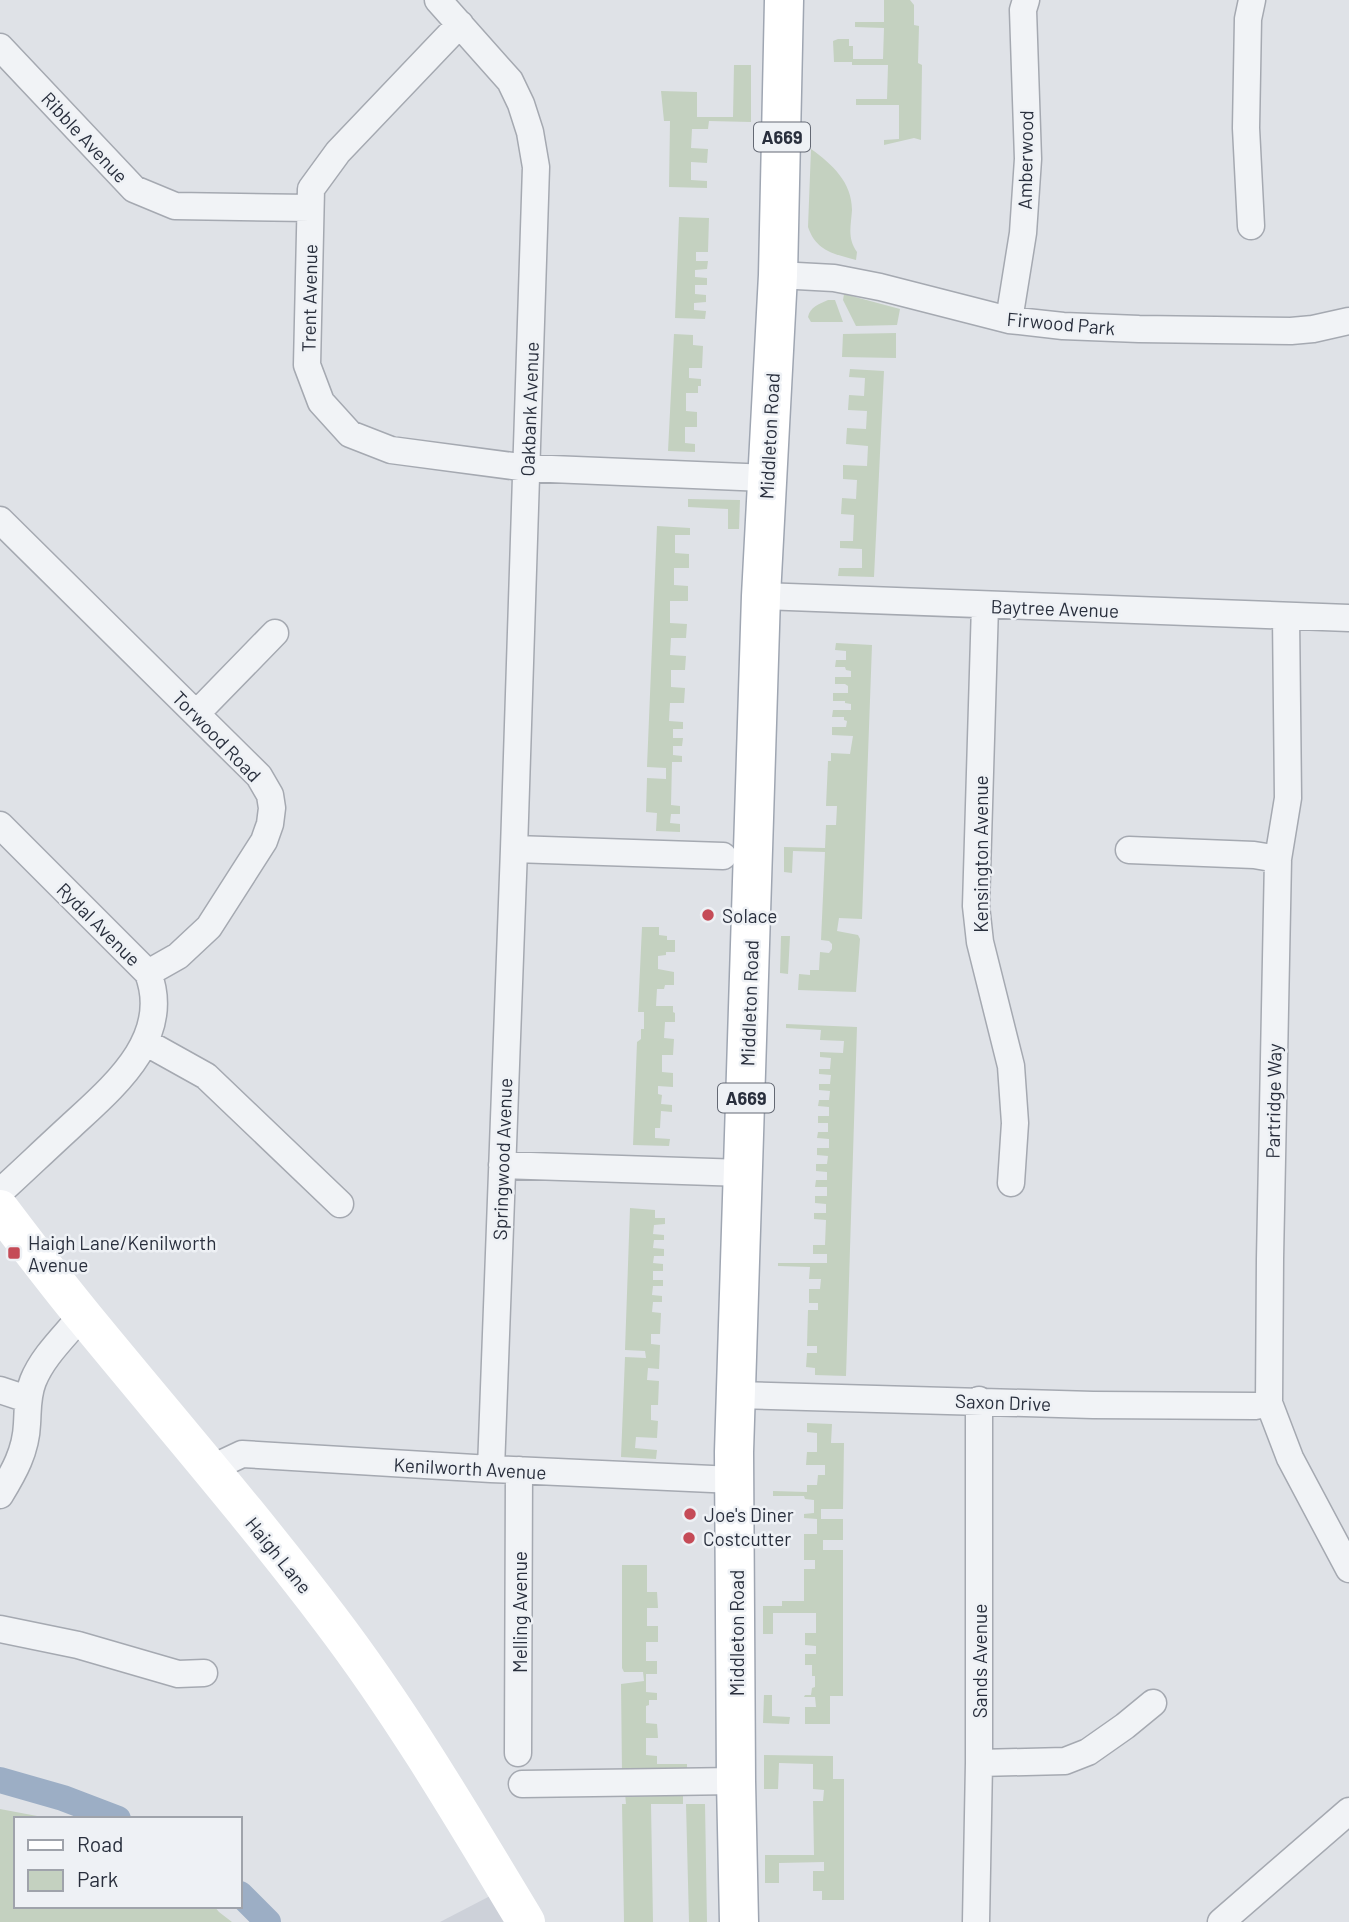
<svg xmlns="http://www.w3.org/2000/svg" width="1349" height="1922" viewBox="0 0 1349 1922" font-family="Barlow,sans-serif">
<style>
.built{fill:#cdd1d9}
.green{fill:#c4d1c0}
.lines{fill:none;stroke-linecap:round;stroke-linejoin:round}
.canal{stroke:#9caec5;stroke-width:26}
.street-casing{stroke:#a5a9b1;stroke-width:29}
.primary-casing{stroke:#9fa6b2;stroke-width:41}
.street{stroke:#f1f3f6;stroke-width:26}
.secondary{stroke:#fff;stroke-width:38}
.primary{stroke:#fff;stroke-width:38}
.poi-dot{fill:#c54b57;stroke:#eef1f5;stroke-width:2.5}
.labels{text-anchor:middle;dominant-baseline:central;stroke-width:5;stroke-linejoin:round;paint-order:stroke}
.shield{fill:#eef1f5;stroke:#646974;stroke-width:2}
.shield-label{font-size:18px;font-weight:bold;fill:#292f3d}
.street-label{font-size:19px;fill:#292f3d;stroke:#eef1f5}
.poi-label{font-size:19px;fill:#292f3d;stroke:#eef1f5;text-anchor:start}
</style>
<rect width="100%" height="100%" fill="#dfe2e7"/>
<path class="built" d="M 492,1895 L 506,1922 L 440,1922 Z"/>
<path class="green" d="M 884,0 L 910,0 L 914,5 L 914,25 L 919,26 L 918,63 L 922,65 L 921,140 L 914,138 L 884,145 L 884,140 L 899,139 L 899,105 L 856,105 L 856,99 L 887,99 L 888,65 L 852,65 L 852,62 L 834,62 L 833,41 L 838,39 L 849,39 L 849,46 L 853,46 L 853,59 L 883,59 L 884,28 L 855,27 L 855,22 L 884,22 Z
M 734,65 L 751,65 L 751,122 L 709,121 L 708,129 L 692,129 L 691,148 L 708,149 L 707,163 L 691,162 L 691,180 L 707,181 L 707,188 L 669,187 L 670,121 L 664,121 L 661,91 L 697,92 L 697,117 L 733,117 Z
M 811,149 C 832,164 852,182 852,210 C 851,226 847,238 857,252 L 856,260 C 834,254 816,251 808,227 Z
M 679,217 L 709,218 L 708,252 L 696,252 L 696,261 L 708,261 L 707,269 L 695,270 L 695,277 L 707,278 L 707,285 L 695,285 L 695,294 L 706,295 L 706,302 L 694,303 L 694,310 L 706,311 L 705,319 L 675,318 Z
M 844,294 L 900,309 L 897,325 L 856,326 L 843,300 Z
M 828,300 L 835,300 L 843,322 L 811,322 L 808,317 C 810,307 819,304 828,300 Z
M 896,333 L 896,358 L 842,357 L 843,334 Z
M 674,334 L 693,335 L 693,345 L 703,346 L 702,368 L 689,368 L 689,378 L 701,379 L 701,386 L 698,386 L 698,393 L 686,393 L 686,411 L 697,412 L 697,427 L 685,427 L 685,443 L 695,444 L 695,452 L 668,451 Z
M 850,369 L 884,371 L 874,577 L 838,576 L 839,568 L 862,568 L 862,549 L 840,548 L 840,541 L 853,541 L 854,515 L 841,514 L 842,498 L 856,499 L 857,480 L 843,479 L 843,465 L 867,466 L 868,446 L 846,444 L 847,428 L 866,429 L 867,411 L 848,410 L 849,395 L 864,396 L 865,378 L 849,377 Z
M 688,499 L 740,500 L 739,529 L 728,529 L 728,509 L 688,507 Z
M 657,526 L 690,528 L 690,535 L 675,535 L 675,553 L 689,554 L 689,568 L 674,568 L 674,585 L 688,586 L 688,601 L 670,601 L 670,623 L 687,624 L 686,638 L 671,638 L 670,655 L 686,656 L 685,670 L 671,670 L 671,687 L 685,688 L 684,703 L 670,703 L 669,721 L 683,722 L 683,729 L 673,729 L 673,738 L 683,738 L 682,746 L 673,746 L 673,755 L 682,756 L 682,762 L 672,762 L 671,805 L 680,806 L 680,814 L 671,814 L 670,823 L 680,824 L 680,832 L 656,831 L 657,813 L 646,812 L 647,778 L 666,779 L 666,768 L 647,767 Z
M 836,643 L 872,645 L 862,919 L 839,918 L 837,931 L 858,935 L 860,939 L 856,992 L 798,990 L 799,974 L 810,975 L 810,970 L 819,970 L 820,952 L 829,953 L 832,949 L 832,944 L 829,941 L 821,940 L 825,852 L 793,851 L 792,873 L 784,872 L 784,847 L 825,848 L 826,825 L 836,825 L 837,806 L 826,806 L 828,761 L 831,761 L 831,753 L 850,754 L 853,736 L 832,735 L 832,727 L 846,727 L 847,721 L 844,720 L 844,717 L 832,717 L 833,710 L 851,710 L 851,704 L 845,703 L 845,701 L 833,701 L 833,693 L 848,693 L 848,686 L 845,684 L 835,684 L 835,677 L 851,677 L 851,671 L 846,670 L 845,667 L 835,667 L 836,660 L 846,660 L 846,651 L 835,650 Z
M 642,927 L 659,927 L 659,935 L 667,936 L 667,940 L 675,940 L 675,952 L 666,952 L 666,955 L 658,956 L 658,969 L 674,972 L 674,985 L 665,985 L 664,989 L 657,989 L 656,1006 L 673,1006 L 673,1012 L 675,1013 L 675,1022 L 665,1022 L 664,1038 L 674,1039 L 673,1055 L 662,1055 L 662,1072 L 673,1073 L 673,1087 L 658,1086 L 658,1094 L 662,1095 L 661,1104 L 672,1105 L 672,1112 L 661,1111 L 660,1128 L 655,1128 L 655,1138 L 670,1139 L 669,1146 L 633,1145 L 637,1042 L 641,1039 L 641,1029 L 644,1029 L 644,1012 L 638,1012 Z
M 781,936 L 790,936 L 788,974 L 780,973 Z
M 786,1024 L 857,1027 L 846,1376 L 815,1375 L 815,1368 L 806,1367 L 807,1353 L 817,1353 L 817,1346 L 807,1346 L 808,1310 L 818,1310 L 818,1303 L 809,1303 L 809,1289 L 820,1289 L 821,1279 L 809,1279 L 810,1267 L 778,1266 L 778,1263 L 827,1263 L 827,1254 L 813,1254 L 813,1245 L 825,1245 L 826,1220 L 814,1219 L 814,1213 L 826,1213 L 826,1204 L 815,1203 L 815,1196 L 827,1196 L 827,1187 L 815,1187 L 816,1180 L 827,1180 L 827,1172 L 816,1171 L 816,1164 L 827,1164 L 828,1156 L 817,1155 L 817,1148 L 829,1148 L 829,1139 L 817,1138 L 818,1132 L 828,1132 L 828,1123 L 818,1123 L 818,1116 L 829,1116 L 829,1107 L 818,1106 L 819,1100 L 829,1100 L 830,1091 L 819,1090 L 819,1084 L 830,1084 L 831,1075 L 819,1074 L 819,1069 L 830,1069 L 831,1058 L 820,1057 L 820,1052 L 843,1053 L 844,1041 L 820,1040 L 821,1030 L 786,1028 Z
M 630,1208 L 655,1210 L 655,1218 L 665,1218 L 665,1224 L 654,1225 L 653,1234 L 664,1235 L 664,1240 L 654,1240 L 653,1248 L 664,1249 L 664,1256 L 654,1256 L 653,1263 L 663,1264 L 663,1271 L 653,1271 L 653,1280 L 663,1280 L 663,1286 L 653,1286 L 652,1295 L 662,1296 L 662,1302 L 653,1302 L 652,1312 L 661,1313 L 660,1334 L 651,1334 L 651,1344 L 660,1345 L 659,1369 L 648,1368 L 647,1380 L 659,1381 L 658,1405 L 651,1405 L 651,1420 L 658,1421 L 657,1438 L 636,1437 L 635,1448 L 657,1450 L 656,1459 L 621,1457 L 625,1357 L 646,1358 L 645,1351 L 625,1350 Z
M 807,1423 L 832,1424 L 831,1443 L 844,1443 L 843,1509 L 821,1509 L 821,1519 L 843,1519 L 843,1540 L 823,1540 L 823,1550 L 843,1550 L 843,1696 L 830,1696 L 830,1724 L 805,1724 L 805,1707 L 816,1707 L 815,1697 L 804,1697 L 805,1695 L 811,1695 L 812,1688 L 815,1687 L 815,1676 L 812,1676 L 812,1665 L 805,1665 L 805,1654 L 816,1654 L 816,1646 L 805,1645 L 805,1633 L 816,1633 L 816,1613 L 773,1613 L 773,1634 L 763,1634 L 763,1606 L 782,1606 L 782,1601 L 804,1601 L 804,1569 L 815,1569 L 815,1560 L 804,1560 L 804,1534 L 817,1534 L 817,1519 L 804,1518 L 804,1514 L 814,1513 L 814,1500 L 805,1499 L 804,1496 L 773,1496 L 773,1491 L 807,1492 L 807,1485 L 817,1485 L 818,1475 L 825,1475 L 825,1465 L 806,1465 L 807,1452 L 817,1452 L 817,1433 L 807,1432 Z
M 622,1565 L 647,1565 L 647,1592 L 657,1592 L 658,1608 L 647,1608 L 647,1626 L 658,1626 L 658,1642 L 646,1642 L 646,1661 L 657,1661 L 657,1674 L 646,1674 L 646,1692 L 657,1693 L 657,1700 L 649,1700 L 649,1705 L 646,1706 L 646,1723 L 657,1724 L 658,1738 L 646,1738 L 646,1755 L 657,1756 L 657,1764 L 687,1764 L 687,1772 L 622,1772 L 621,1684 L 644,1681 L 643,1672 L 624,1672 L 622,1668 Z
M 764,1695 L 772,1695 L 772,1716 L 790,1717 L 789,1724 L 763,1723 Z
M 764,1755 L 833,1756 L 833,1779 L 844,1779 L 844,1900 L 822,1900 L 822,1891 L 813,1891 L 813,1871 L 824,1871 L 824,1862 L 779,1863 L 779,1883 L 765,1883 L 765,1855 L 814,1855 L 813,1801 L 823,1801 L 824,1790 L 813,1789 L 813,1764 L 779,1763 L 778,1789 L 764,1789 Z
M 625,1793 L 683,1793 L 683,1804 L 651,1804 L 653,1922 L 624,1922 L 622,1804 L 626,1804 Z
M 686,1804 L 705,1804 L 707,1922 L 689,1922 Z
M 0,1809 L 53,1819 L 16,1819 L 16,1906 L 214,1906 L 219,1912 L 232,1922 L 0,1922 Z"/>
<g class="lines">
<path class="canal" d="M 0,1780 L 63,1798 L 118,1819
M 240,1894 L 268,1922"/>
<defs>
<path id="street" d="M 438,0 L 510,81 L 521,104 L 530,132 L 536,167 L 514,849 L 491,1469
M 460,24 L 338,152 L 311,189 L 307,365 L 321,402 L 350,434 L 391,450 L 527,468 L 767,478
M 0,47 L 134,189 L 175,206 L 310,208
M 1251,226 L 1246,128 L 1248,19 L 1252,0
M 778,275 L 834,278 L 880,287 L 1009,320 L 1063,326 L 1139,329 L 1291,331 L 1313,329 L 1349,321
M 1009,320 L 1023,233 L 1028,159 L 1023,10 L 1026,0
M 0,520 L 259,776 L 270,795 L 272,808 L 270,824 L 264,841 L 209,927 L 178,956 L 148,973
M 761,596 L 1349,618
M 985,605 L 976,906 L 980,942 L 1011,1066 L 1015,1123 L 1011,1183
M 1286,616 L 1288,798 L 1278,859 L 1270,1259 L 1269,1403 L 1290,1458 L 1349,1569
M 197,713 L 275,633
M 0,825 L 148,973 C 173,1038 113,1087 71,1126 C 47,1148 24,1170 0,1192
M 514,849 L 723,856
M 1129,850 L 1254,855 L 1278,859
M 145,1042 L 206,1076 L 340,1204
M 502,1165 L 743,1173
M 0,1390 L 27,1399
M 736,1395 L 1093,1405 L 1255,1406 L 1269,1403
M 210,1469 L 242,1454 L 491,1469 L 734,1480
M 0,1495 C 14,1472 26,1451 27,1424 C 28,1409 27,1396 33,1381 C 43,1356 65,1336 82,1315
M 0,1629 L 78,1645 L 178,1674 L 204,1673
M 518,1753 L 519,1470
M 979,1763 L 1065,1761 L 1088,1752 L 1125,1726 L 1153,1703
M 522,1784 L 736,1781
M 976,1922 L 979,1763 L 979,1400
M 1221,1922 L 1349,1811"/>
<path id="primary" d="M 739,1922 L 736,1781 L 734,1452 L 761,596 L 778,275 L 784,0"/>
</defs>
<use href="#street" class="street-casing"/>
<use href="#primary" class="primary-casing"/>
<use href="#street" class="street"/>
<path class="secondary" d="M 0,1209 C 28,1246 56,1283 85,1318 C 167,1418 252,1516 330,1619 C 403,1715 464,1819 526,1922"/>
<use href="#primary" class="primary"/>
</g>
<g class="poi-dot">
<circle cx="708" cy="915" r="7"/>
<rect x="7" y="1246" width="14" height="14" rx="3.5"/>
<circle cx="690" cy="1514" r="7"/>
<circle cx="689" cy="1538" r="7"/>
</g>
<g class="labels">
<g class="shield">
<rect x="754" y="122.5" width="56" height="29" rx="5"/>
<rect x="718" y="1083.5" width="56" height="29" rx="5"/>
</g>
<g class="shield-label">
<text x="782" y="137">A669</text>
<text x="746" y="1098">A669</text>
</g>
<g class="street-label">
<text transform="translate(85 137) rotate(47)">Ribble Avenue</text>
<text transform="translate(1025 160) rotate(-89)">Amberwood</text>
<text transform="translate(309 298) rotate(-89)">Trent Avenue</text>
<text transform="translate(1061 323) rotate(5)">Firwood Park</text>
<text transform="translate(529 409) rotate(-88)">Oakbank Avenue</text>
<text transform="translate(769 436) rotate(-87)">Middleton Road</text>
<text transform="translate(1055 608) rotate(2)">Baytree Avenue</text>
<text transform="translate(217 736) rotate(46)">Torwood Road</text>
<text transform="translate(980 854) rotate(-90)">Kensington Avenue</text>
<text transform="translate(99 924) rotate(45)">Rydal Avenue</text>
<text transform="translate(749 1003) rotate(-88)">Middleton Road</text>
<text transform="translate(1273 1101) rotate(-89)">Partridge Way</text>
<text transform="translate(502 1159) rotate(-88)">Springwood Avenue</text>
<text transform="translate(1003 1402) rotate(2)">Saxon Drive</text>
<text transform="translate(470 1468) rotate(3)">Kenilworth Avenue</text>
<text transform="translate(279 1555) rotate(51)">Haigh Lane</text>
<text transform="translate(519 1612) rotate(-90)">Melling Avenue</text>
<text transform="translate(736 1633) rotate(-90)">Middleton Road</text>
<text transform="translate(979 1661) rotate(-90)">Sands Avenue</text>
</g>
<g class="poi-label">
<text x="722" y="915">Solace</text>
<text x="28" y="1242">Haigh Lane/Kenilworth<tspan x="28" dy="22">Avenue</tspan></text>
<text x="704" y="1514">Joe's Diner</text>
<text x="703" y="1538">Costcutter</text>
</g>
</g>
<rect x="14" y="1817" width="228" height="91" fill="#eef1f5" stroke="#9fa3ab" stroke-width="2"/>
<rect x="28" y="1840" width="35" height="10" fill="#ffffff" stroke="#9fa3ab" stroke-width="2"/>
<text x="77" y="1852" font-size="21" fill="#292f3d">Road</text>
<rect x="28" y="1870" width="35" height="21" fill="#c4d1c0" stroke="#9fa3ab" stroke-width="2"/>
<text x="77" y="1887" font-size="21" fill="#292f3d">Park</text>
</svg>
